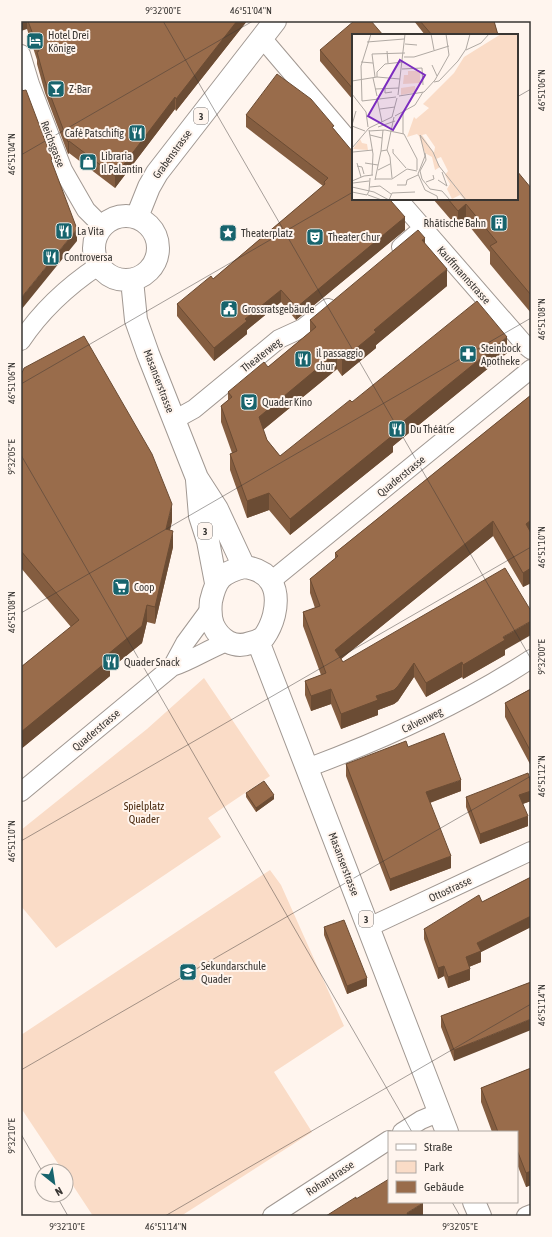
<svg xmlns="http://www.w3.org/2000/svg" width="552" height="1237" viewBox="0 0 552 1237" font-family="'Asap Condensed',sans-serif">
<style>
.green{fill:#fadcc7}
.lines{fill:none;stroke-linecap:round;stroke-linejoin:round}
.street-casing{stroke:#a19892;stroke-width:20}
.primary-casing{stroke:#a19892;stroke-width:24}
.street{stroke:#fff;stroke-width:18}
.primary{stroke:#fff;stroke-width:22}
.wall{fill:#845d40}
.shaded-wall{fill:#6b4c34}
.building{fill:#996c4b;stroke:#6b4c34}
.ticks{fill:none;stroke:#393633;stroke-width:1;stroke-opacity:0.45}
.labels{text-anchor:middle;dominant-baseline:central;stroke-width:4;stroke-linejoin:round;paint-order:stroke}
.shield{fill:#fff5ee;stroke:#746f6b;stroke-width:1}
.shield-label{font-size:10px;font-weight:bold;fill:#393633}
.poi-label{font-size:11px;fill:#393633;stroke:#fff5ee;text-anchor:start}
.street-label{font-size:11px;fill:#393633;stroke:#fff5ee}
.park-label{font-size:11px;fill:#4a290e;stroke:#fff5ee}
.inset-road{fill:none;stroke:#b0a9a3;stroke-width:1}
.view{fill:#7b2cbf;fill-opacity:0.15;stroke:#7b2cbf;stroke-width:2}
.inset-edge{fill:none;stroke:#393633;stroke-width:2}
.neatline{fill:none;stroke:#393633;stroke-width:1.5}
.ticks-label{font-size:10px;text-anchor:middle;fill:#393633}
</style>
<rect width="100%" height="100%" fill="#fff5ee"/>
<path class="green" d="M 204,678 L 270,776 L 208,818 L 221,837 L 56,948 L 21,906 L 21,830 L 147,729 Z
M 270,870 L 281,885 L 344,1026 L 274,1072 L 312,1132 L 181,1216 L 93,1216 L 66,1175 L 66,1171 L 63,1171 L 21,1108 L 21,1035 Z"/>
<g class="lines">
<defs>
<path id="street" d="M 262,38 L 353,145
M 21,54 L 30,84 L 63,170 L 86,210 L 102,226
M 398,199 L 526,346 L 531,350
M 401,247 L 422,229
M 21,341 C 41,311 68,286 98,266
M 174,420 L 194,409 L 279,339 L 303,328 L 328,308
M 271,581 L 531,369
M 172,667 L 185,643 L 210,609
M 307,768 C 385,739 461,705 531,659
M 21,792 L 172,667 C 191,661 208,649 227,642
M 369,927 L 531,851
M 402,1132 L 421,1120 L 440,1112
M 272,1216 L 389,1140
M 526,1216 L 531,1214"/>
<path id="primary" d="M94 248a32 32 0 1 1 64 0a32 32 0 1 1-64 0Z
M 137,217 L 149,187 L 157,173 L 275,21
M 132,280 L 136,320 L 148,354 L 197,478 L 217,509 L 244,567
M 197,480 L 200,516 L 208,541 L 216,583
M 244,567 C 271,570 280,589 274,615 C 272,623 269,630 264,637 C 260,640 255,642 250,643 C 234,649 220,640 213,625 C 210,617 210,610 211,601 C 216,579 221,573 244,567 Z
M 258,641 L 447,1132
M 474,1202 L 480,1216"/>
</defs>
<use href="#street" class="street-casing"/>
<use href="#primary" class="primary-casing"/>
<use href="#street" class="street"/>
<use href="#primary" class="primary"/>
</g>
<path class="wall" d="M 21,21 L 247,21 L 176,111 L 175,109 L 115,188 L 69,153 L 68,154 L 45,93 L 37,64 L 37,60 L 27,29 Z
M 414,21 L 494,21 L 498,35 L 425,35 Z
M 353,35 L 353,100 L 320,61 L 320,50 Z
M 246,115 L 334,129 L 393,204 L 405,230 L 297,319 L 296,320 L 281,302 L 247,330 L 247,334 L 214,361 L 177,316 L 177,304 L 213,279 L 323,186 L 246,127 Z
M 531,188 L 531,313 L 490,264 L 490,252 L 466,222 L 458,228 L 433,199 L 517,199 Z
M 425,244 L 447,286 L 376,345 L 376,348 L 342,376 L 337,369 L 263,430 L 267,440 L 280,456 L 352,402 L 507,353 L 393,446 L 393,452 L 290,535 L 269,510 L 247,518 L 230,470 L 230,454 L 232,453 L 221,422 L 221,406 L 228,400 L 228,392 L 268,367 L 310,332 L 310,320 Z
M 21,375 L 172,521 L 170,530 L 173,547 L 155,624 L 147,622 L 142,643 L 110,669 L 110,676 L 21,749 L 21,667 L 71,627 L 21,568 Z
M 531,395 L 531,583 L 523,587 L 493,536 L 341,659 L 343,662 L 505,650 L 505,655 L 463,679 L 462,677 L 426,697 L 414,677 L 398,701 L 394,704 L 378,710 L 378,715 L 341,729 L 331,704 L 311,711 L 305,695 L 305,681 L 321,675 L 303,626 L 303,612 L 315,608 L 310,593 L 310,579 L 335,559 L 335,553 Z
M 530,678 L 531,678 L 531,766 L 505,717 L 505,703 L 530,689 Z
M 408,747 L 461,791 L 430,803 L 451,868 L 390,891 L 346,776 L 346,764 Z
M 531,783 L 531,801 L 523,804 L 528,826 L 480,844 L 466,807 L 466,797 Z
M 246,793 L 274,799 L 256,812 L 246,797 Z
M 531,877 L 531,927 L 481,952 L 481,962 L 469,967 L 470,980 L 448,988 L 444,976 L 438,979 L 424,939 L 424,929 L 482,902 Z
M 324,927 L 367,986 L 347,994 L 324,935 Z
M 531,982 L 454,1061 L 441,1027 L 441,1016 Z
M 531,1068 L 531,1185 L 526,1187 L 517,1164 L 517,1132 L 492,1132 L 481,1102 L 481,1088 Z"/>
<path class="shaded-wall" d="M 21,21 L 27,21 L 27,29 L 21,31 Z
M 237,21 L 247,21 L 176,111 L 176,99 Z
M 175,97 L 175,109 L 115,188 L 115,176 Z
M 69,141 L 69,153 L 68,154 L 68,142 Z
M 466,204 L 466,222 L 458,228 L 458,211 Z
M 405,217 L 405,230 L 296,320 L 296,307 Z
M 77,229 L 77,241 L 21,310 L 21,298 Z
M 425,238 L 425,254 L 422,240 Z
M 447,269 L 447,286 L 376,345 L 376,348 L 342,376 L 342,360 L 374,330 Z
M 281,290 L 281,302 L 247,330 L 247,334 L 214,361 L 214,348 L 245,319 Z
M 507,337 L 507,353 L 393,446 L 393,452 L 290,535 L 290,519 L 390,432 Z
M 337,352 L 337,369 L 259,433 L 259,417 Z
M 269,493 L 269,510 L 247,518 L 247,501 Z
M 172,504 L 172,521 L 166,546 L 166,529 Z
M 531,520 L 531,534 L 526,524 Z
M 493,521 L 493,536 L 335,664 L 335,650 Z
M 173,531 L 173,547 L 155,624 L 155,607 Z
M 531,568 L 531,583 L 523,587 L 523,573 Z
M 147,605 L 147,622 L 142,643 L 110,669 L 110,676 L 21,749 L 21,732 L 107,655 Z
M 531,621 L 531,635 L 505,650 L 505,655 L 463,679 L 463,665 L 503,637 Z
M 462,662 L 462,677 L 426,697 L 426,683 Z
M 414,663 L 414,677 L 398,701 L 394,704 L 378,710 L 378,715 L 341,729 L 341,714 L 376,696 Z
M 331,689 L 331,704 L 311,711 L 311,696 Z
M 461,780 L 461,791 L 426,804 L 426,792 Z
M 531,791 L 531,801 L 519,805 L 519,795 Z
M 274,795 L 274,799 L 256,812 L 256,808 Z
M 528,816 L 528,826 L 480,844 L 480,834 Z
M 451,856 L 451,868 L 390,891 L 390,879 Z
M 531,916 L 531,927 L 481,952 L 481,962 L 466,968 L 466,957 L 477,943 Z
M 444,966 L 444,976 L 438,979 L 438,968 Z
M 470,969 L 470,980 L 448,988 L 448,977 Z
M 367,978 L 367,986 L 347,994 L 347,986 Z
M 531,1019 L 531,1030 L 454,1061 L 454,1050 Z
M 531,1171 L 531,1185 L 526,1187 L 526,1173 Z
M 423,1203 L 423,1216 L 407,1216 L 407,1213 Z"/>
<path class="building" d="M 28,21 L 237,21 L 176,99 L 175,97 L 115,176 L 69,141 L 68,142 L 45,81 L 37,52 L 39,51 Z
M 354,21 L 371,21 L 383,35 L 353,35 L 353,89 L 320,50 Z
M 420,21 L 494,21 L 498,35 L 432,35 Z
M 277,74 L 311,99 L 334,126 L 332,127 L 353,152 L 353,199 L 393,199 L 391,201 L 405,217 L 297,307 L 296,307 L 281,290 L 245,319 L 247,321 L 214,348 L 177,304 L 211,276 L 213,279 L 325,184 L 324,182 L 328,178 L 246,115 Z
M 26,90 L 52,159 L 51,160 L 77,229 L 21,298 L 21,91 Z
M 517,171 L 531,188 L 531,295 L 490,246 L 497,242 L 466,204 L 458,211 L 448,199 L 517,199 Z
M 418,230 L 425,238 L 422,240 L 447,269 L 374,330 L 376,332 L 342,360 L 337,352 L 259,417 L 267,440 L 280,456 L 350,400 L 352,402 L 477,301 L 507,337 L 390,432 L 393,435 L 290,519 L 269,493 L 247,501 L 230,454 L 237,451 L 221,406 L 232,397 L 228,392 L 264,362 L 268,367 L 316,327 L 310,320 Z
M 84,336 L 152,454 L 172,504 L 166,529 L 173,531 L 155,607 L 147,605 L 142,626 L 107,655 L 110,659 L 21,732 L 21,667 L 79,620 L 21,551 L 21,375 L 24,368 Z
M 531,395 L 531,520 L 526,524 L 531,533 L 531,568 L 523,573 L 493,521 L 335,650 L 343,662 L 505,568 L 531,611 L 531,621 L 503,637 L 505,640 L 463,665 L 462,662 L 426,683 L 414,663 L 398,686 L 394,690 L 376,696 L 378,700 L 341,714 L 331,689 L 311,696 L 305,681 L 326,673 L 303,612 L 320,606 L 310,579 L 338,556 L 335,553 Z
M 531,689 L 531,752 L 505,703 Z
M 444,733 L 461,780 L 426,792 L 451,856 L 390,879 L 346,764 L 406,741 L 408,747 Z
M 528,773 L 531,783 L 531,791 L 519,795 L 528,816 L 480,834 L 466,797 Z
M 264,781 L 274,795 L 256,808 L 246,793 Z
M 531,877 L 531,916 L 477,943 L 481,951 L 466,957 L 470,969 L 448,977 L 444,966 L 438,968 L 424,929 L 479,895 L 482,902 Z
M 344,920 L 367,978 L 347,986 L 324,927 Z
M 531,982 L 531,1019 L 454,1050 L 441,1016 Z
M 531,1068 L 531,1171 L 526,1173 L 517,1150 L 517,1132 L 498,1132 L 481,1088 Z
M 389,1179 L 389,1202 L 423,1202 L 423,1203 L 407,1213 L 408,1215 L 407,1216 L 326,1216 L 356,1197 L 356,1199 Z"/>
<path class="ticks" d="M 163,21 L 531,659M 517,97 L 531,89M 21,155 L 253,21M 21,384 L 353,192M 21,455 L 412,1132M 21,613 L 531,318M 21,841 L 531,547M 21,1070 L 531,776M 21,1134 L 42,1171M 56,1195 L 68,1216M 452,1202 L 460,1216M 165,1216 L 531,1004"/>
<defs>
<symbol id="hotel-square" viewBox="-11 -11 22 22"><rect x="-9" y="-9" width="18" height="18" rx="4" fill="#17646d" stroke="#fff5ee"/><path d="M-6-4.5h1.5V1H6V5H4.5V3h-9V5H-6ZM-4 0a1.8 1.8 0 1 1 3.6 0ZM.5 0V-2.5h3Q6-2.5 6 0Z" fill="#fff"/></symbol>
<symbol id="bar-square" viewBox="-11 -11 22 22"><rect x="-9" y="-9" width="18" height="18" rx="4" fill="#17646d" stroke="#fff5ee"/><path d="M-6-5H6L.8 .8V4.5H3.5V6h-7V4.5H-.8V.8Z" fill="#fff"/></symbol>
<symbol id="restaurant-square" viewBox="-11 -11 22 22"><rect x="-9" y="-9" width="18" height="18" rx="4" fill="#17646d" stroke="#fff5ee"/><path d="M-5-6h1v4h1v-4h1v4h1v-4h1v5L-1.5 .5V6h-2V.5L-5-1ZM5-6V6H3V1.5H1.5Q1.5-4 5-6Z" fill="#fff"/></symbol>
<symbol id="shop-square" viewBox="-11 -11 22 22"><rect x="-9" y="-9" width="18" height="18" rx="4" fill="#17646d" stroke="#fff5ee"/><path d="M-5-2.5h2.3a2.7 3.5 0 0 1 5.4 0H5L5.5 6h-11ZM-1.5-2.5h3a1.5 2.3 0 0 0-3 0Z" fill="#fff"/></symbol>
<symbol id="building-square" viewBox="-11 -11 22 22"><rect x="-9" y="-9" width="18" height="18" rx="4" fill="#17646d" stroke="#fff5ee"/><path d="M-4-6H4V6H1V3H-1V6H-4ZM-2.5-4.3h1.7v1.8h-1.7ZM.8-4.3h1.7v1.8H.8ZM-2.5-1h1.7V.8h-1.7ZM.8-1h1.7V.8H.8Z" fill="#fff"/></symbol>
<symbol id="sight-square" viewBox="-11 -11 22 22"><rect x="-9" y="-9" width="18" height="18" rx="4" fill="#17646d" stroke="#fff5ee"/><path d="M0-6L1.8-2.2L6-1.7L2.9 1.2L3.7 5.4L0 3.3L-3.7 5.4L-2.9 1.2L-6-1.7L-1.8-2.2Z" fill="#fff"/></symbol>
<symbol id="theatre-square" viewBox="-11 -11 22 22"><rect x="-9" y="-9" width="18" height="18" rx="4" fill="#17646d" stroke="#fff5ee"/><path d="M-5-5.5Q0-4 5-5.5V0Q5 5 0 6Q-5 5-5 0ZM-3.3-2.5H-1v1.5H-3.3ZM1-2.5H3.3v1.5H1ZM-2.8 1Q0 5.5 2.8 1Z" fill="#fff"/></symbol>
<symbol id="civic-square" viewBox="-11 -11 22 22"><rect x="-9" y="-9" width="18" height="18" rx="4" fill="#17646d" stroke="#fff5ee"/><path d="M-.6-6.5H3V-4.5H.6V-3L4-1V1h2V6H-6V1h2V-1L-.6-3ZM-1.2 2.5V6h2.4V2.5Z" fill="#fff"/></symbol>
<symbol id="pharmacy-square" viewBox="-11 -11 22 22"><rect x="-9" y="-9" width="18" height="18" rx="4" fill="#17646d" stroke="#fff5ee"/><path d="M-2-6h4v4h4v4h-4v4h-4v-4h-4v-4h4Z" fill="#fff"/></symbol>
<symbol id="supermarket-square" viewBox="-11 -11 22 22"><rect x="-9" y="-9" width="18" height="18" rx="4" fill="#17646d" stroke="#fff5ee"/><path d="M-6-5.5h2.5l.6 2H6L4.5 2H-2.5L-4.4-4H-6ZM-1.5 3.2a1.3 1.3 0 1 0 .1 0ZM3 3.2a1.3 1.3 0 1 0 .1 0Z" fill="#fff"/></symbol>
<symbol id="school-square" viewBox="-11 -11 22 22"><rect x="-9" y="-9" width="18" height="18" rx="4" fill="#17646d" stroke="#fff5ee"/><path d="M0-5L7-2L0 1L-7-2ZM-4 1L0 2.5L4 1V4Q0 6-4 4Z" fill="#fff"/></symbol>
</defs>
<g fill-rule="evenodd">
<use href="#hotel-square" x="25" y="31" width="20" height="20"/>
<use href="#bar-square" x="46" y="79" width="20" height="20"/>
<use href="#restaurant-square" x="127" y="123" width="20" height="20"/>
<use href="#shop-square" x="78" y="152" width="20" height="20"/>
<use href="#building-square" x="489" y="213" width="20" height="20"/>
<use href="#restaurant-square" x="54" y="221" width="20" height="20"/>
<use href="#sight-square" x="218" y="223" width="20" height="20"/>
<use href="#theatre-square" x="305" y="227" width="20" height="20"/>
<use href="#restaurant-square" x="41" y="247" width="20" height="20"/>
<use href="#civic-square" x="219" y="299" width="20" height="20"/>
<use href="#pharmacy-square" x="458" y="344" width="20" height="20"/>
<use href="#restaurant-square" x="293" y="349" width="20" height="20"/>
<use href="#theatre-square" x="239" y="392" width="20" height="20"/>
<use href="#restaurant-square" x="387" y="419" width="20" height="20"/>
<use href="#supermarket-square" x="111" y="577" width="20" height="20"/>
<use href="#restaurant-square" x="101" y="652" width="20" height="20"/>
<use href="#school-square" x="178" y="962" width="20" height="20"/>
</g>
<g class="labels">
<g class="shield">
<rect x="194" y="108" width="14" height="16" rx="3"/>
<rect x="198" y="523" width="14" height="16" rx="3"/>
<rect x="359" y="911" width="14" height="16" rx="3"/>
</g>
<g class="shield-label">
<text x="201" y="116">3</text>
<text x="205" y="531">3</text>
<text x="366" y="919">3</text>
</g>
<g class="poi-label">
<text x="48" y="35">Hotel Drei<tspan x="48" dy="13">Könige</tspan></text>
<text x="69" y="89">Z-Bar</text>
<text x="124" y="133" text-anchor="end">Café Patschifig</text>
<text x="101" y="156">Libraria<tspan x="101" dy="13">Il Palantin</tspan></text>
<text x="486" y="223" text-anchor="end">Rhätische Bahn</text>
<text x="77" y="231">La Vita</text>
<text x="241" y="233">Theaterplatz</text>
<text x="328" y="237">Theater Chur</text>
<text x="64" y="257">Controversa</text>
<text x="242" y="309">Grossratsgebäude</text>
<text x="481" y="348">Steinbock<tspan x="481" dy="13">Apotheke</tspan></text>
<text x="316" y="353">il passaggio<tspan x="316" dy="13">chur</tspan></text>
<text x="262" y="402">Quader Kino</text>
<text x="410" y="429">Du Théâtre</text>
<text x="134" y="587">Coop</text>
<text x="124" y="662">Quader Snack</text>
<text x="201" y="966">Sekundarschule<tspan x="201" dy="13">Quader</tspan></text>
</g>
<g class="street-label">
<text transform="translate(53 144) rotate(69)">Reichsgasse</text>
<text transform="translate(172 154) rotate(-54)">Grabenstrasse</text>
<text transform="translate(464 275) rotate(48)">Kauffmannstrasse</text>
<text transform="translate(261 355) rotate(-38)">Theaterweg</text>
<text transform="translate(159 381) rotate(69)">Masanserstrasse</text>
<text transform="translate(401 476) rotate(-39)">Quaderstrasse</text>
<text transform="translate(422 720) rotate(-26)">Calvenweg</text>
<text transform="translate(96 730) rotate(-40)">Quaderstrasse</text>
<text transform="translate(344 864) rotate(69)">Masanserstrasse</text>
<text transform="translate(450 889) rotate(-25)">Ottostrasse</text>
<text transform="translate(330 1178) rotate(-33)">Rohanstrasse</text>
</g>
<g class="park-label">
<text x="144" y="806">Spielplatz<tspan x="144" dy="13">Quader</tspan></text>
</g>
</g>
<g transform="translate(352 34)">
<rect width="166" height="166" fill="#fff5ee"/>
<path d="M 149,0 L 166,0 L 166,166 L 113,166 L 108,161 L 100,165 L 95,155 L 98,150 L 93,141 L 96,137 L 89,123 L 84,125 L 88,133 L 83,136 L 80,123 L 73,119 L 67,102 L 65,100 L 55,103 L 62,83 L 64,85 L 77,74 L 71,70 L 102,39 L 112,23 ZM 74,100 L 83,113 L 82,119 L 70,101 ZM 56,37 L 68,37 L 68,49 L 51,50 L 52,41 L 56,41 ZM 63,52 L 64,58 L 49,61 L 49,54 ZM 8,105 L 10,109 L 15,110 L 16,116 L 1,115 Z" fill="#fadcc7" fill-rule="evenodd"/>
<path class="inset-road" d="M 19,0 L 9,32 L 10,67 L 44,63M 79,0 L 82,16M 15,8 L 52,5M 53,10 L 65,11M 114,16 L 129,9 L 137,0M 35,17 L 36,29M 52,23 L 62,23 L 97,12M 9,28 L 21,29M 80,31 L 85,42M 50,35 L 70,34 L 71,51M 23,43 L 20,20 L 53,19M 25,43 L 25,38 L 33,30 L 51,28M 21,44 L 25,62M 0,47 L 25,43 L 48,45M 82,48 L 87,47 L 106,27 L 114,15 L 118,0M 33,53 L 33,59 L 40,58M 23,55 L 47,54M 0,60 L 14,78 L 16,93M 46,61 L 53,0M 47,62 L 72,58 L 83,46 L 97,21 L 94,0M 25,64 L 30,88M 28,75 L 43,73M 51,79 L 51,100M 43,82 L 63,71 L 71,58M 0,91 L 4,77M 0,92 L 13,97M 26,93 L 43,87M 17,96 L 21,120 L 20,141M 17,97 L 33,96 L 52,100 L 65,125 L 65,136M 18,101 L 30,104M 68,101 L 81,118 L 87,132 L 114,166M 68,101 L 73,122 L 66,140 L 73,156 L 85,162 L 86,166M 0,114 L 17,94 L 40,83 L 45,64M 41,115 L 41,119 L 54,134M 35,116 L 38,123 L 40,144M 29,117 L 31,96M 1,118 L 21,116M 73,119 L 74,126 L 68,137 L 70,145 L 78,155 L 90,157 L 98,166M 5,129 L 9,143M 13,129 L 26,131M 5,132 L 10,133 L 12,140M 26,136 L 38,130M 23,145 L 40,145 L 55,135 L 65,137M 23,146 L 29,117 L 35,116 L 42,83M 86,146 L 95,152 L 90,138M 0,147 L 12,142 L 21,141M 74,148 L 82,145 L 81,141M 1,149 L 17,147M 45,151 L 54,151 L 55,146 L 66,141M 0,153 L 22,158 L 37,166M 18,153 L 28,152 L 39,160M 17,157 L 18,144M 0,158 L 15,161 L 17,157M 16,161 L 30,166M 37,166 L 40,159 L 63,158"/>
<path class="view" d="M 48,26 L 73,41 L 41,96 L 16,82 Z"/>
<rect width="166" height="166" class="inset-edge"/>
</g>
<rect width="552" height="1237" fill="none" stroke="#fff5ee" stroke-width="44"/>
<rect x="388" y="1131" width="130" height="72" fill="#fff5ee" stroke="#b0a9a3"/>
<rect x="396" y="1144" width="20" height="6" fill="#ffffff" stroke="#b0a9a3"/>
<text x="424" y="1151" font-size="12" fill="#393633">Straße</text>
<rect x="396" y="1161" width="20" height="12" fill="#fadcc7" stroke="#b0a9a3"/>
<text x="424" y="1171" font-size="12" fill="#393633">Park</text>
<rect x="396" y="1181" width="20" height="12" fill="#996c4b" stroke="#b0a9a3"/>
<text x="424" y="1191" font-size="12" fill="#393633">Gebäude</text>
<g transform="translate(54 1183) rotate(150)"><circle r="19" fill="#fff5ee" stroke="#b0a9a3"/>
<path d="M0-3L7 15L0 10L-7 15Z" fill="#17646d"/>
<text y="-6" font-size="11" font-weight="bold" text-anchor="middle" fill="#393633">N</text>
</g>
<rect x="22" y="22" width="508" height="1193" class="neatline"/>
<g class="ticks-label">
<text x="163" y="14">9°32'00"E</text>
<text x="251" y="14">46°51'04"N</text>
<text transform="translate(541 90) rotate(-90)" y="4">46°51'06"N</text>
<text transform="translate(11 154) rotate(-90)" y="4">46°51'04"N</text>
<text transform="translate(541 319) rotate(-90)" y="4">46°51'08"N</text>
<text transform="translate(11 383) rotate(-90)" y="4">46°51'06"N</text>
<text transform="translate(11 457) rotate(-90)" y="4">9°32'05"E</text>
<text transform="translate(541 547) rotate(-90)" y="4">46°51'10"N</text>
<text transform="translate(11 612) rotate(-90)" y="4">46°51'08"N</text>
<text transform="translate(541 657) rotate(-90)" y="4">9°32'00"E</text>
<text transform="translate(541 776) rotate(-90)" y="4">46°51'12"N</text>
<text transform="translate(11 841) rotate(-90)" y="4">46°51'10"N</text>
<text transform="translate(541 1005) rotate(-90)" y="4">46°51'14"N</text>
<text transform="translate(11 1136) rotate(-90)" y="4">9°32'10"E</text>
<text x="67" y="1230">9°32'10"E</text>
<text x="166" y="1230">46°51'14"N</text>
<text x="460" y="1230">9°32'05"E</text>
</g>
</svg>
